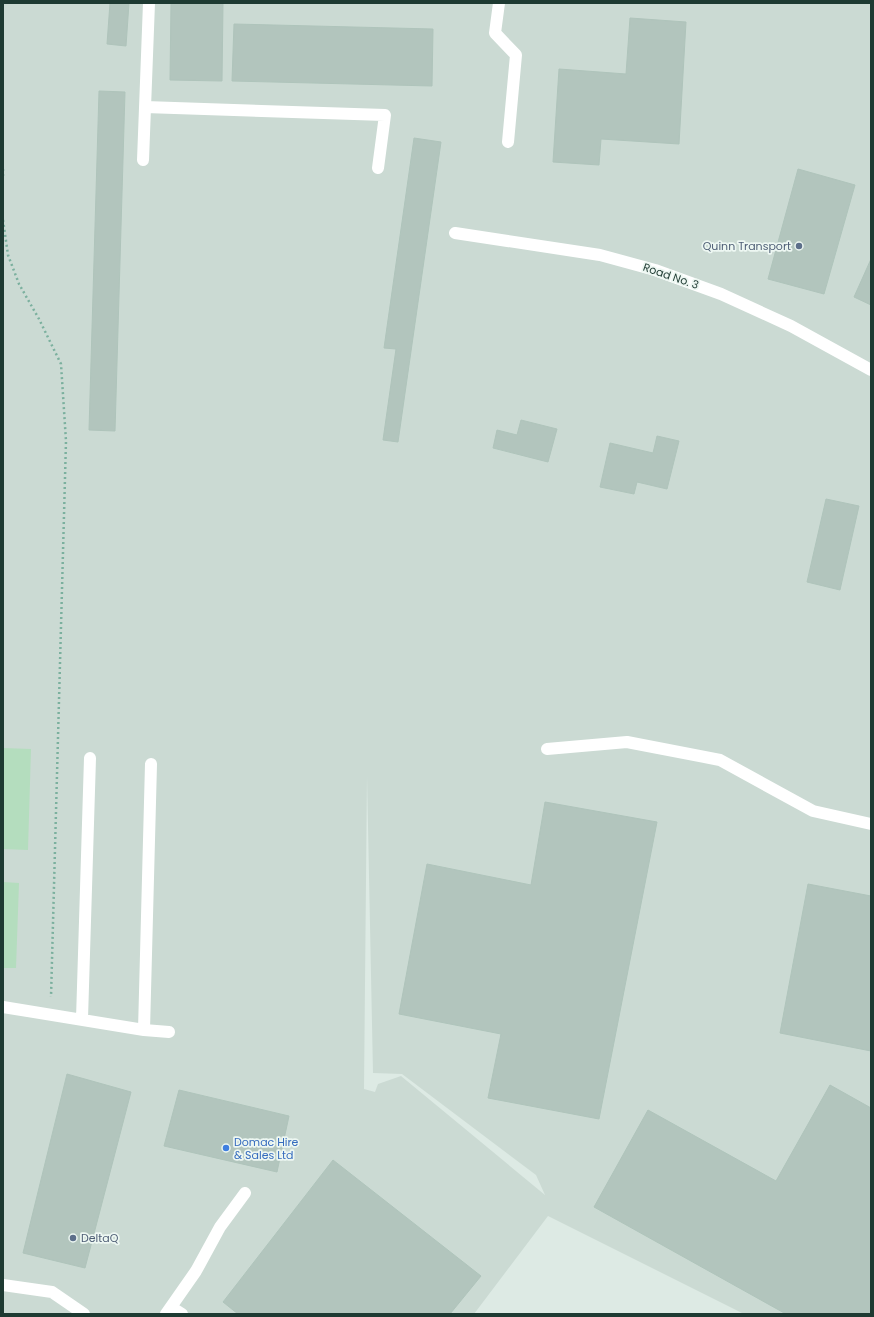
<svg xmlns="http://www.w3.org/2000/svg" width="874" height="1317" viewBox="0 0 874 1317" font-family="Poppins,sans-serif">
<style>
.built{fill:#cbdad3;fill-rule:evenodd}
.green{fill:#b4ddbe}
.building{fill:#b2c5bd;stroke:#afc4bb}
.lines{fill:none;stroke-linecap:round;stroke-linejoin:round}
.path{stroke:#7bb09e;stroke-width:2.5;stroke-dasharray:2 3;stroke-linecap:butt}
.lane{stroke:#fff;stroke-width:12}
.street{stroke:#fff;stroke-width:12}
.service-dot{fill:#5c6f8a;stroke:#edf7f2;stroke-width:1.5}
.shop-dot{fill:#3f7fe0;stroke:#edf7f2;stroke-width:1.5}
.labels{text-anchor:middle;dominant-baseline:central;stroke-width:3.5;stroke-linejoin:round;paint-order:stroke}
.service-label{font-size:11px;fill:#4e5e75;stroke:#edf7f2;text-anchor:end}
.street-label{font-size:11px;fill:#1e3a32;stroke:#edf7f2}
.shop-label{font-size:11px;fill:#366cbe;stroke:#edf7f2;text-anchor:start}
</style>
<rect width="100%" height="100%" fill="#ddeae4"/>
<path class="built" d="M 3,3 L 871,3 L 871,1314 L 744,1314 L 548,1216 L 474,1314 L 3,1314 ZM 367,776 L 373,1073 L 402,1074 L 536,1175 L 545,1195 L 401,1076 L 378,1084 L 375,1092 L 364,1089 Z"/>
<path class="green" d="M 3,748 L 31,749 L 28,850 L 3,849 Z
M 3,882 L 19,883 L 16,968 L 3,968 Z"/>
<path class="building" d="M 110,3 L 129,3 L 126,46 L 107,44 Z
M 171,3 L 223,3 L 222,81 L 170,80 Z
M 630,18 L 686,22 L 679,144 L 601,139 L 599,165 L 553,162 L 559,69 L 626,74 Z
M 234,24 L 433,29 L 432,86 L 232,81 Z
M 99,91 L 125,92 L 115,431 L 89,430 Z
M 414,138 L 441,142 L 398,442 L 383,440 L 396,349 L 384,348 Z
M 798,169 L 855,185 L 824,294 L 768,279 Z
M 871,259 L 871,305 L 854,297 Z
M 521,420 L 557,429 L 548,462 L 493,448 L 497,430 L 517,435 Z
M 657,436 L 679,441 L 667,489 L 637,482 L 634,494 L 600,487 L 610,443 L 653,453 Z
M 826,499 L 859,506 L 840,590 L 807,582 Z
M 545,802 L 657,822 L 599,1119 L 488,1098 L 501,1034 L 399,1014 L 427,864 L 531,885 Z
M 808,884 L 871,896 L 871,1051 L 780,1033 Z
M 67,1074 L 131,1092 L 85,1268 L 23,1253 Z
M 830,1085 L 871,1108 L 871,1314 L 786,1314 L 594,1207 L 648,1110 L 776,1181 Z
M 179,1090 L 289,1116 L 277,1172 L 164,1146 Z
M 333,1160 L 481,1276 L 450,1314 L 238,1314 L 223,1302 Z"/>
<g class="lines">
<path class="path" d="M 3,169 L 3,176
M 3,220 L 8,255 L 19,284 L 39,319 L 61,364 L 66,441 L 51,997"/>
<path class="lane" d="M 499,3 L 495,33 L 516,55 L 508,142
M 145,107 L 385,115 L 378,168
M 143,160 L 149,3
M 547,749 L 627,742 L 720,760 L 813,811 L 871,824
M 3,1007 L 144,1030 L 169,1032
M 82,1019 L 90,758
M 144,1030 L 151,764
M 3,1285 L 52,1292 L 84,1314
M 171,1307 L 182,1314
M 166,1314 L 196,1271 L 220,1227 L 245,1193"/>
<path class="street" d="M 455,233 L 600,255 L 655,270 L 721,294 L 791,326 L 871,370"/>
</g>
<g class="service-dot">
<circle cx="799" cy="246" r="4"/>
<circle cx="73" cy="1238" r="4"/>
</g>
<circle class="shop-dot" cx="226" cy="1148" r="4"/>
<g class="labels">
<g class="service-label">
<text x="791" y="246">Quinn Transport</text>
<text x="81" y="1238" text-anchor="start">DeltaQ</text>
</g>
<g class="street-label">
<text transform="translate(671 276) rotate(19)">Road No. 3</text>
</g>
<g class="shop-label">
<text x="234" y="1142">Domac Hire<tspan x="234" dy="13">&amp; Sales Ltd</tspan></text>
</g>
</g>
<rect width="874" height="1317" fill="none" stroke="#1e3a32" stroke-width="8"/>
</svg>
